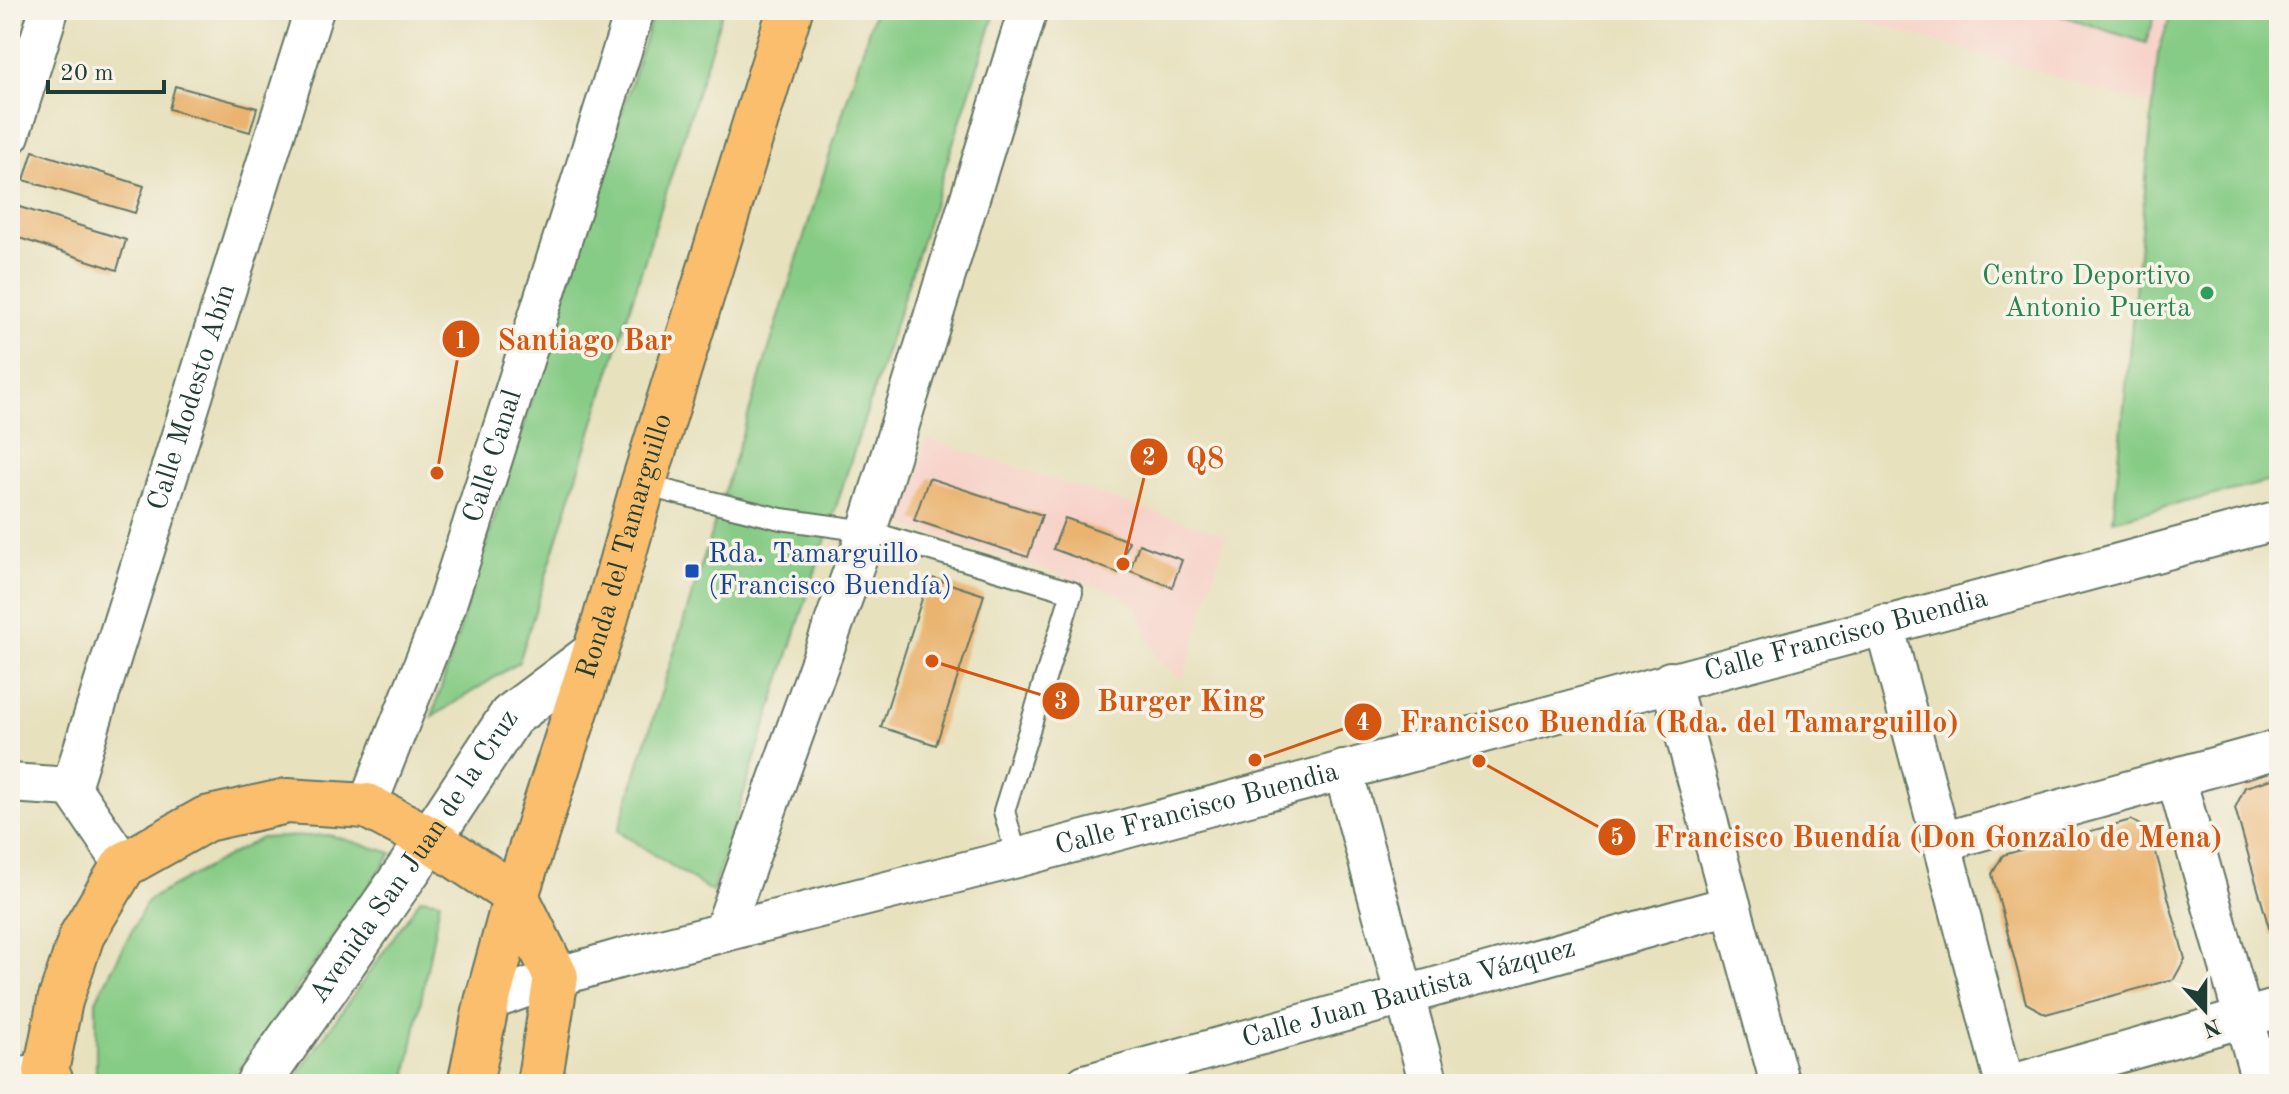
<svg xmlns="http://www.w3.org/2000/svg" width="2289" height="1094" viewBox="0 0 2289 1094" font-family="'Old Standard TT',serif">
<style>
.built{fill:#f7d1c8}
.green{fill:#87cc86;stroke:#53845d;stroke-width:2}
.building{fill:#eab470}
.lines{fill:none;stroke-linecap:round;stroke-linejoin:round}
.service-casing{stroke:#657664;stroke-width:24}
.minor-casing{stroke:#657664;stroke-width:42}
.tertiary-casing{stroke:#657664;stroke-width:48}
.primary-casing{stroke:#657664;stroke-width:48}
.service{stroke:#fff;stroke-width:20}
.minor{stroke:#fff;stroke-width:38}
.tertiary{stroke:#fff;stroke-width:44}
.primary{stroke:#fabe6d;stroke-width:44}
.leisure-dot{fill:#2e9e5b;stroke:#f7f3e8;stroke-width:3}
.transit-dot{fill:#1a4fb4;stroke:#f7f3e8;stroke-width:3}
.labels{text-anchor:middle;dominant-baseline:central;stroke-width:7;stroke-linejoin:round;paint-order:stroke}
.leisure-label{font-size:28px;fill:#27864d;stroke:#f7f3e8;text-anchor:end}
.street-label{font-size:28px;fill:#1f3d34;stroke:#f7f3e8}
.transit-label{font-size:28px;fill:#164399;stroke:#f7f3e8;text-anchor:start}
.leader{fill:none;stroke:#d45610;stroke-width:3}
.callout-dot{fill:#d45610;stroke:#f7f3e8;stroke-width:3}
.mark-label{font-size:24px;text-anchor:middle;font-weight:bold;fill:#fff}
.callout-label{font-size:30px;text-anchor:middle;font-weight:bold;fill:#d45610;stroke:#f7f3e8;stroke-width:7;stroke-linejoin:round;paint-order:stroke}
</style>
<rect width="100%" height="100%" fill="#f7f3e8"/>
<filter id="ink" filterUnits="userSpaceOnUse"><feTurbulence type="fractalNoise" baseFrequency=".0125" numOctaves="2"/><feDisplacementMap in="SourceGraphic" scale="16" xChannelSelector="R" yChannelSelector="G"/><feConvolveMatrix kernelMatrix="1 2 1 2 8 2 1 2 1" color-interpolation-filters="sRGB"/></filter>
<filter id="wash" filterUnits="userSpaceOnUse"><feTurbulence type="fractalNoise" baseFrequency=".006" numOctaves="4" result="noise"/><feDisplacementMap in="SourceGraphic" scale="32" xChannelSelector="R" yChannelSelector="G"/><feGaussianBlur stdDeviation="1.8" result="paint"/><feColorMatrix in="noise" values="0 0 0 0 0 0 0 0 0 0 0 0 0 0 0 0 0 1.4 0 .05"/><feComposite in="paint" operator="in"/></filter>
<g filter="url(#wash)">
<rect width="100%" height="100%" fill="#e7e1be"/>
<path class="built" d="M 1830,10 L 2172,10 L 2158,54 L 2152,106 Z
M 927,439 L 1226,535 L 1183,681 L 1156,658 L 1137,608 L 1118,593 L 900,523 Z"/>
<path class="green" d="M 654,10 L 723,10 L 519,662 L 432,717 Z
M 875,10 L 996,10 L 712,892 L 618,831 Z
M 2044,10 L 2157,10 L 2146,43 Z
M 2172,10 L 2279,10 L 2279,479 L 2113,520 L 2158,54 Z
M 329,835 L 392,853 L 229,1084 L 96,1084 L 96,1000 L 148,900 L 261,838 Z
M 421,898 L 440,901 L 405,1084 L 291,1084 Z"/>
<g id="blocks">
<path class="building" d="M 175,86 L 257,108 L 250,132 L 169,109 Z
M 33,151 L 144,186 L 135,213 L 24,180 Z
M 16,206 L 126,240 L 117,270 L 10,235 L 10,225 Z
M 929,478 L 1042,515 L 1028,557 L 914,520 Z
M 1065,518 L 1129,541 L 1118,573 L 1053,549 Z
M 1139,544 L 1182,560 L 1172,587 L 1130,571 Z
M 929,577 L 984,595 L 936,745 L 881,727 Z
M 2279,777 L 2279,939 L 2271,935 L 2235,808 L 2245,787 Z
M 2131,820 L 2150,831 L 2185,959 L 2174,979 L 2046,1014 L 2026,1003 L 1992,874 L 2003,855 Z"/>
</g>
</g>
<g filter="url(#ink)">
<use href="#blocks" fill-opacity="0" stroke="#657664" stroke-width="2"/>
<g class="lines">
<defs>
<path id="service" d="M 643,485 L 781,519 L 867,531 L 1072,592 L 1004,811 L 1017,858"/>
<g id="minor">
<path d="M 10,135 L 49,10"/>
<path d="M 1884,624 L 2005,1084"/>
<path d="M 1670,681 L 1780,1084"/>
<path d="M 1343,770 L 1429,1084"/>
<path d="M 2176,778 L 2262,1084"/>
<path d="M 10,783 L 71,787"/>
<path id="s1" d="M 71,787 L 314,10"/>
<path d="M 71,787 L 124,865"/>
<path id="s2" d="M 367,806 L 445,610 L 635,10"/>
<path d="M 1941,842 L 2279,749"/>
<path d="M 723,932 L 867,531 L 1028,10"/>
<path id="s3" d="M 487,1002 L 556,977 L 622,958 L 1017,858 L 2279,520"/>
<path d="M 10,1079 L 46,1071"/>
<path id="s4" d="M 1085,1084 L 1731,905"/>
<path d="M 2012,1084 L 2279,1008"/>
</g>
<g id="tertiary">
<path id="s5" d="M 258,1084 L 430,839 L 511,716 L 595,653"/>
</g>
<g id="primary">
<path d="M 52,1084 L 46,1071 L 60,1001 L 82,935 L 124,865 L 206,819 L 287,801 L 367,806 L 430,839 L 516,896 L 556,977 L 539,1084"/>
<path id="s6" d="M 470,1084 L 487,1002 L 516,896 L 604,624 L 643,485 L 790,10"/>
</g>
</defs>
<use href="#service" class="service-casing"/>
<use href="#minor" class="minor-casing"/>
<use href="#tertiary" class="tertiary-casing"/>
<use href="#primary" class="primary-casing"/>
<use href="#service" class="service"/>
<use href="#minor" class="minor"/>
<use href="#tertiary" class="tertiary"/>
<use href="#primary" class="primary"/>
</g>
</g>
<circle class="leisure-dot" cx="2207" cy="293" r="8"/>
<rect class="transit-dot" x="684" y="563" width="16" height="16" rx="4"/>
<g class="labels">
<g class="leisure-label">
<text x="2191" y="277">Centro Deportivo<tspan x="2191" dy="32">Antonio Puerta</tspan></text>
</g>
<g class="street-label">
<text stroke="none"><textPath href="#s1" startOffset="408">Calle Modesto Abín</textPath></text>
<text stroke="none"><textPath href="#s2" startOffset="372">Calle Canal</textPath></text>
<text stroke="none"><textPath href="#s6" startOffset="560">Ronda del Tamarguillo</textPath></text>
<text stroke="none"><textPath href="#s3" startOffset="1408">Calle Francisco Buendia</textPath></text>
<text stroke="none"><textPath href="#s3" startOffset="736">Calle Francisco Buendia</textPath></text>
<text stroke="none"><textPath href="#s5" startOffset="276">Avenida San Juan de la Cruz</textPath></text>
<text stroke="none"><textPath href="#s4" startOffset="336">Calle Juan Bautista Vázquez</textPath></text>
</g>
<g class="transit-label">
<text x="708" y="555">Rda. Tamarguillo<tspan x="708" dy="32">(Francisco Buendía)</tspan></text>
</g>
</g>
<path class="leader" d="M437 473L461 339M1123 564L1149 457M932 661L1061 701M1255 760L1363 722M1479 761L1617 837"/>
<g class="callout-dot">
<circle cx="437" cy="473" r="8"/>
<circle cx="1123" cy="564" r="8"/>
<circle cx="932" cy="661" r="8"/>
<circle cx="1255" cy="760" r="8"/>
<circle cx="1479" cy="761" r="8"/>
<circle cx="461" cy="339" r="20"/>
<circle cx="1149" cy="457" r="20"/>
<circle cx="1061" cy="701" r="20"/>
<circle cx="1363" cy="722" r="20"/>
<circle cx="1617" cy="837" r="20"/>
</g>
<g class="mark-label">
<text x="461" y="348">1</text>
<text x="1149" y="465">2</text>
<text x="1061" y="709">3</text>
<text x="1363" y="730">4</text>
<text x="1617" y="845">5</text>
</g>
<g class="callout-label">
<text x="585" y="350">Santiago Bar</text>
<text x="1205" y="468">Q8</text>
<text x="1181" y="711">Burger King</text>
<text x="1679" y="732">Francisco Buendía (Rda. del Tamarguillo)</text>
<text x="1938" y="847">Francisco Buendía (Don Gonzalo de Mena)</text>
</g>
<rect width="2289" height="1094" fill="none" stroke="#f7f3e8" stroke-width="40"/>
<g transform="translate(2205 1010) rotate(159)" stroke="#f7f3e8" stroke-width="6" paint-order="stroke">
<path d="M0-6L14 30L0 20L-14 30Z" fill="#1f3d34"/>
<text y="-12" font-size="22" font-weight="bold" text-anchor="middle" fill="#1f3d34">N</text>
</g>
<path d="M48 80v12h116v-12" fill="none" stroke="#1f3d34" stroke-width="4"/>
<text x="60" y="80" font-size="24" fill="#1f3d34" stroke="#f7f3e8" stroke-width="6" paint-order="stroke">20 m</text>
</svg>
